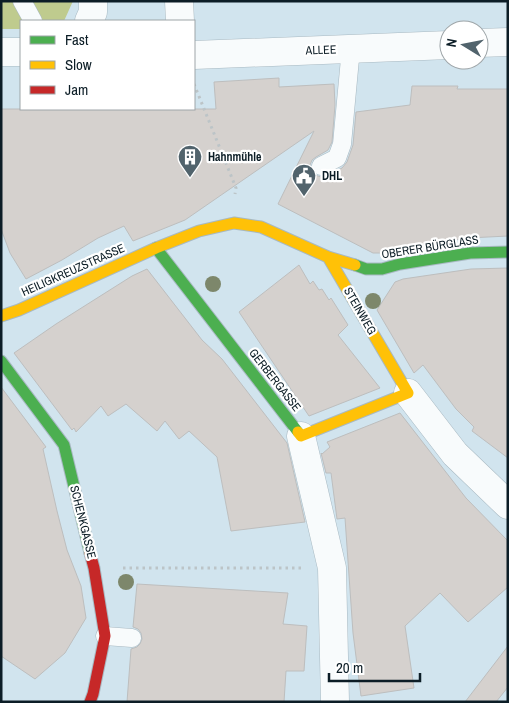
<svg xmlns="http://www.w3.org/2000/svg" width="509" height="703" viewBox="0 0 509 703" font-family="'Archivo Narrow',sans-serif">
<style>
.green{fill:#bfcb8e}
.building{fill:#d5d1ce;stroke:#bdbebe}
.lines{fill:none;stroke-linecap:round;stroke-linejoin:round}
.lane-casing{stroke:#a8b9c2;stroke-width:19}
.street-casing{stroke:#a8b9c2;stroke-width:29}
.fast-casing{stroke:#a8b9c2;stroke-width:13}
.slow-casing{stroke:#a8b9c2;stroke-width:13}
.jam-casing{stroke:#a8b9c2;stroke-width:13}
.path{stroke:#bcc4c7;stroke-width:3;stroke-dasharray:2.5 4;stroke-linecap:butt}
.lane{stroke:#f8fbfc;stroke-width:18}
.street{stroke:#f8fbfc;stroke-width:28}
.fast{stroke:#4caf50;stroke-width:11}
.slow{stroke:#ffc107;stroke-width:11}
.jam{stroke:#c62828;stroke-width:11}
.tree{fill:#7d876b}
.labels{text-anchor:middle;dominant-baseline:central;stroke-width:4.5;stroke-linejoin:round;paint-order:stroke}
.street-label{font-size:12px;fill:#0c1d26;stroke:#fff}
.poi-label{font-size:12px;font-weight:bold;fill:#0c1d26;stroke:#fff;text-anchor:start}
</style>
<rect width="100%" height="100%" fill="#d1e4ee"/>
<path class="green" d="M 1,1 L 73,1 L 64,21 L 21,21 L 21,29 L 1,29 Z"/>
<path class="building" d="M 279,78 L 279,87 L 334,84 L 335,105 L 332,142 L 328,150 L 316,157 L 312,160 L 310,165 L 311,170 L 315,175 L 321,177 L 326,176 L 342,168 L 347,162 L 353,145 L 356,112 L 410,105 L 412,86 L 458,86 L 457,89 L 508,89 L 508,236 L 468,238 L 398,249 L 380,253 L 373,253 L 278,204 L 314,131 L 185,220 L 133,241 L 124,226 L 98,238 L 62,260 L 26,279 L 10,253 L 1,229 L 1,109 L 216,109 L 214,82 Z
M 299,265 L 310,284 L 313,281 L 319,290 L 322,289 L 329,300 L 331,298 L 348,325 L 338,335 L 380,388 L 309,416 L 239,312 Z
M 508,268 L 508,458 L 472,431 L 474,427 L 456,409 L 423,365 L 414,373 L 377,310 L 395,282 L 403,279 L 471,269 Z
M 147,269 L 202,340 L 222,359 L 287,443 L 305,522 L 231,531 L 217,457 L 189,431 L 179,439 L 165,421 L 157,431 L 126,404 L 108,416 L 101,406 L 76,432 L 74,428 L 72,430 L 14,353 L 56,324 L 132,276 Z
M 1,387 L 46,447 L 43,449 L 57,511 L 67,550 L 81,586 L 86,618 L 65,653 L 35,679 L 1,656 Z
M 400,413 L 466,498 L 508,541 L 508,587 L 468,622 L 440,593 L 405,626 L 414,688 L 361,696 L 353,633 L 345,518 L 337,519 L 331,473 L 326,473 L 321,453 L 322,454 L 330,447 L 327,442 Z
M 137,584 L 288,593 L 283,624 L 307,626 L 304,671 L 286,671 L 284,702 L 127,702 L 131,649 L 137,647 L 140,644 L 142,639 L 141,633 L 138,629 L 133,627 Z
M 508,646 L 508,687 L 496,702 L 465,702 Z"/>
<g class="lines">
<defs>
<path id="lane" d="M 22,1 L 33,21
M 321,166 L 337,158 L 342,144 L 351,48
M 105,636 L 132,638"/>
<path id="street" d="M 179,1 L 180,21
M 89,21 L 93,12 L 93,1
M 479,43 L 508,42
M 1,52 L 21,52
M 194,55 L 449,45
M 408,393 L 455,454 L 508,505
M 301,436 L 332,568 L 335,702"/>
<path id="fast" d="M 156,248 L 298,432
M 355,265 L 366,269 L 382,269 L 400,264 L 470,253 L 508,252
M 1,361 L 64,445 L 90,553"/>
<path id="slow" d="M 1,316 L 19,310 L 156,248 L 199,231 L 234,223 L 261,227 L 328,257 L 355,265
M 298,432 L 301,436 L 408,393 L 328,257"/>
<path id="jam" d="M 90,702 L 93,694 L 105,636 L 94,568 L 90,553"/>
</defs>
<use href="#lane" class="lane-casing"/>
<use href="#street" class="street-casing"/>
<use href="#fast" class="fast-casing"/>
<use href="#slow" class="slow-casing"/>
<use href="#jam" class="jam-casing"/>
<path class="path" d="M 194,84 L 236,188 L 235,194
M 123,568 L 301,568"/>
<use href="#lane" class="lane"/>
<use href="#street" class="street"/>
<use href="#fast" class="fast"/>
<use href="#slow" class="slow"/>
<use href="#jam" class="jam"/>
</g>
<g class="tree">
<circle cx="213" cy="284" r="8"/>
<circle cx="373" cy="301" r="8"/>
<circle cx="126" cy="582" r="8"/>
</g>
<defs>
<symbol id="building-pin" viewBox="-11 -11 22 30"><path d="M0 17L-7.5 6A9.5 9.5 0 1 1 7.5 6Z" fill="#51636c" stroke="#fff"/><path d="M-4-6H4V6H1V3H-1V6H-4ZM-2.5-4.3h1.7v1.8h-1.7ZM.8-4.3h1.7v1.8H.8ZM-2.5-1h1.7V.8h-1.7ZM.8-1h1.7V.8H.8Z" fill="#fff"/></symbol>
<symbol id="civic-pin" viewBox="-11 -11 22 30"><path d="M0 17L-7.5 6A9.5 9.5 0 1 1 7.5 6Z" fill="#51636c" stroke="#fff"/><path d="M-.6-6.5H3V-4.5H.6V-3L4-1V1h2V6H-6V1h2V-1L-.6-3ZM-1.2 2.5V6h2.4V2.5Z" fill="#fff"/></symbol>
</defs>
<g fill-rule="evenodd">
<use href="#building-pin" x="176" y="143" width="28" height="38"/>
<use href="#civic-pin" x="290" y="162" width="28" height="38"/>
</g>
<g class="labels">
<g class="street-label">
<text transform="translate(321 50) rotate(-2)">ALLEE</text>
<text transform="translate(430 247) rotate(-9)">OBERER BÜRGLASS</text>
<text transform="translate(73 270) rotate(-24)">HEILIGKREUZSTRASSE</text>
<text transform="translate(360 311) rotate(60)">STEINWEG</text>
<text transform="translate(275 380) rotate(52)">GERBERGASSE</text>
<text transform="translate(83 522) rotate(76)">SCHENKGASSE</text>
</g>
<g class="poi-label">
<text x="208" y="157">Hahnmühle</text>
<text x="322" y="176">DHL</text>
</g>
</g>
<rect width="509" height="703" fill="none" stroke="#0c1d26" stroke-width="5"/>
<rect x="20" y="20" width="175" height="90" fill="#ffffff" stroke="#9ea5a8"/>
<rect x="30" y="36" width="25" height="8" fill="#4caf50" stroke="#9ea5a8"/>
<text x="65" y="45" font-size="15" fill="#0c1d26">Fast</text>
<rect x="30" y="61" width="25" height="8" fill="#ffc107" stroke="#9ea5a8"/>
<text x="65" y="70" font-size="15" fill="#0c1d26">Slow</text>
<rect x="30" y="86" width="25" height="8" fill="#c62828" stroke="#9ea5a8"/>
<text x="65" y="95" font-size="15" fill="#0c1d26">Jam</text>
<g transform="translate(464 45) rotate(280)"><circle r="24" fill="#ffffff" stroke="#9ea5a8"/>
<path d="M0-4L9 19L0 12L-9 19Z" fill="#51636c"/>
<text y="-8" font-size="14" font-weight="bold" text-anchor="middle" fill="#0c1d26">N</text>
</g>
<path d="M329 673v8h91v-8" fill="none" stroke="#0c1d26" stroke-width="2.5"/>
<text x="336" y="673" font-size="15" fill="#0c1d26" stroke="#ffffff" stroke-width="4" paint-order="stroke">20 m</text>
</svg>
